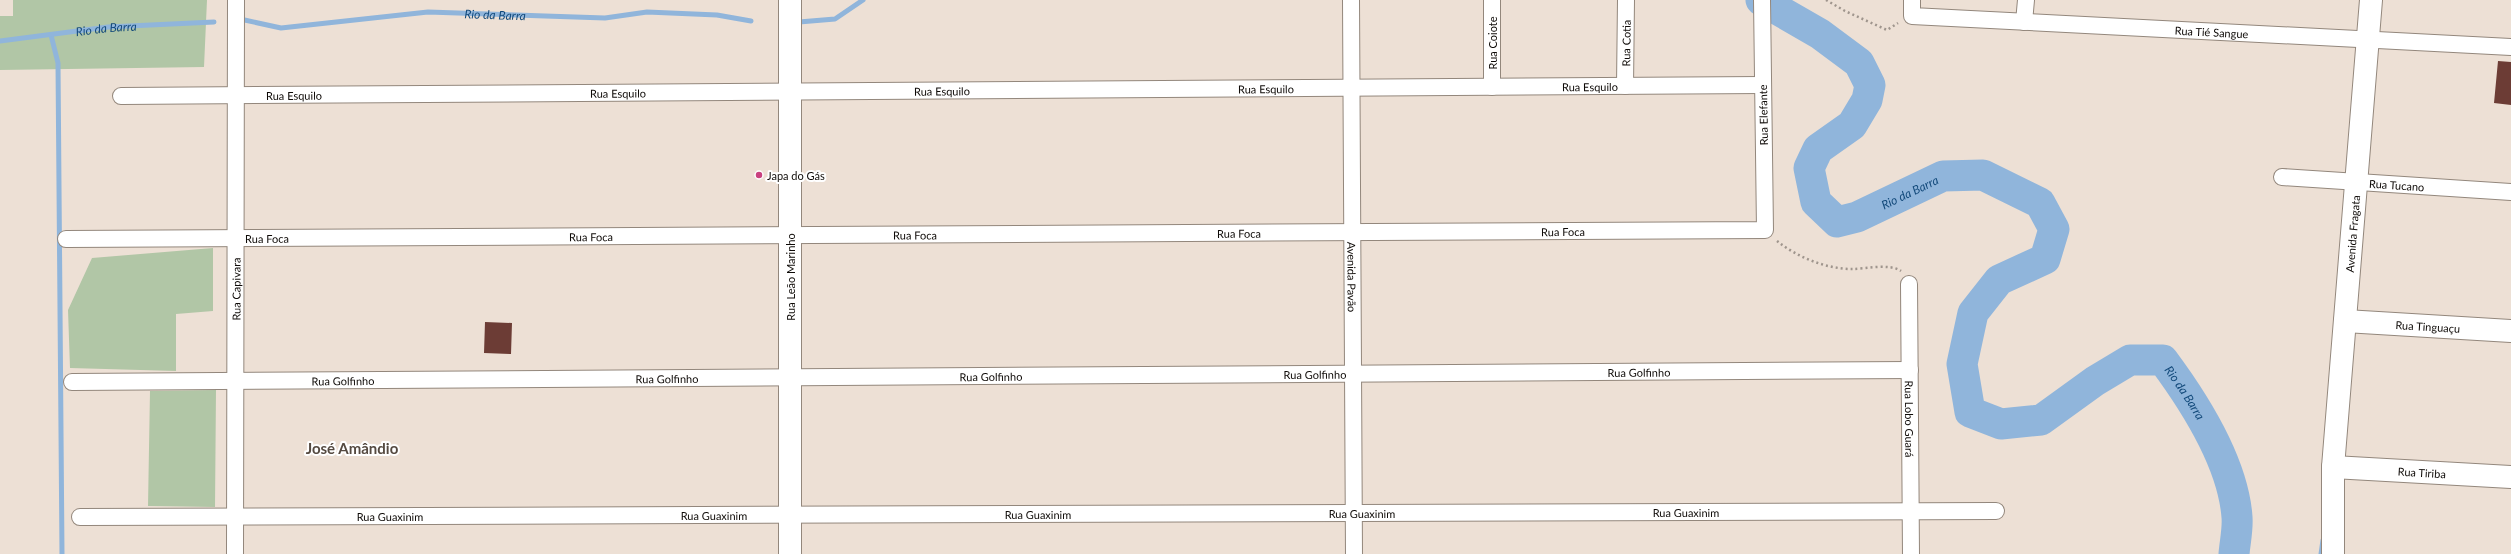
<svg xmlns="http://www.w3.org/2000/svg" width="2511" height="554" viewBox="0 0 2511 554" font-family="Lato,sans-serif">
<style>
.green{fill:#b1c6a6}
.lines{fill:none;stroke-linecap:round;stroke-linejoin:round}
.stream{stroke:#90b5db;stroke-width:5}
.river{stroke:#90b5db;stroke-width:31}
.building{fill:#6c3c35}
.street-casing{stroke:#93877c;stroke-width:18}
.secondary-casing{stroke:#93877c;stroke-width:24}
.path{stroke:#9f958d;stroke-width:2.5;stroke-dasharray:2 3;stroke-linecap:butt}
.street{stroke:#fff;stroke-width:16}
.secondary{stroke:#fff;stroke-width:22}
.poi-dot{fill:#c9417f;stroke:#fff;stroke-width:1.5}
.labels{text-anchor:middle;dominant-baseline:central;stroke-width:4;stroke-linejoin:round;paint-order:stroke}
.street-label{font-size:11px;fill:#0e0a07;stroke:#fff}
.poi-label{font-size:11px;fill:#0e0a07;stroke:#fff;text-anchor:start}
.water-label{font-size:12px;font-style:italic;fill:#134a7b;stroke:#fff}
.district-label{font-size:15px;font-weight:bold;fill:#554a41;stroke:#fff}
</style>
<rect width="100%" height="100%" fill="#ede0d5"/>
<path class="green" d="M 13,0 L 207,0 L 204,67 L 0,70 L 0,16 L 13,16 Z
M 213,248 L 213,311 L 176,314 L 176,371 L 70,368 L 68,310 L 92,258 Z
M 216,390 L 215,507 L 148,506 L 150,391 Z"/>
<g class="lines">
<g class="stream">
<path id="s1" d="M 240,19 L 281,28 L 428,12 L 605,18 L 647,12 L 717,15 L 751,21"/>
<path d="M 799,22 L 835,19 L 863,0"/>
<path d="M 51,35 L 58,63 L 62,554"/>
<path id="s2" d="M 0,41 L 108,27 L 214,22"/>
<path d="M 2321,554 L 2323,540"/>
</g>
<path class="river" id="s3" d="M 1761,0 L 1820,34 L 1859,63 L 1870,85 L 1867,100 L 1852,125 L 1818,149 L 1809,168 L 1816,202 L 1837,222 L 1857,217 L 1943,176 L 1983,175 L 2040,203 L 2054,229 L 2045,259 L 1999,280 L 1973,313 L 1962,364 L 1970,412 L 2001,424 L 2041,420 L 2095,381 L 2130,360 L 2163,360 C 2195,403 2233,462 2237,517 C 2238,529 2235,542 2234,554"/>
</g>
<path class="building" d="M 2498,61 L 2511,62 L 2511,105 L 2494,103 Z
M 485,322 L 512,323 L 511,354 L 484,353 Z"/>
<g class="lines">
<defs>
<g id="street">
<path id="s4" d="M 1351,0 L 1354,554"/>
<path d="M 1492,0 L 1492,87"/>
<path id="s5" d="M 1912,0 L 1912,16 L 2511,47"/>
<path d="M 2024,22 L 2026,0"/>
<path id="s6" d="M 1625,86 L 1626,0"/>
<path id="s7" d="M 121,96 L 1763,85"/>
<path id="s8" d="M 2282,177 L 2511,192"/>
<path id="s9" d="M 66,239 L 1765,230 L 1762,0"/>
<path id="s10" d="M 1909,284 L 1911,554"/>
<path id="s11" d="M 72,382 L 1910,370"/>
<path id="s12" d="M 80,517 L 1996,511"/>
<path id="s13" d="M 235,554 L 236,0"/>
</g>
<g id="secondary">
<path id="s14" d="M 2345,321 L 2511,331"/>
<path id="s15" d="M 2333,467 L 2511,477"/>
<path d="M 790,554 L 790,0"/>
<path id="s16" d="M 2333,554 L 2333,467 L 2371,0"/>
</g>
</defs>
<use href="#street" class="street-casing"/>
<use href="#secondary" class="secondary-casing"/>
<path class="path" d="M 1826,0 L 1845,11 L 1887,30 L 1898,23
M 1777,241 C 1797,257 1826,269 1852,269 C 1866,269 1889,263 1901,271"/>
<use href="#street" class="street"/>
<use href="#secondary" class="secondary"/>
</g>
<circle class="poi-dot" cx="759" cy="175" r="4"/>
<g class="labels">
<g class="street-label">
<text stroke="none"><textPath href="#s5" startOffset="316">Rua Tié Sangue</textPath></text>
<text transform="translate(1492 43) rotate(-90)">Rua Coiote</text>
<text stroke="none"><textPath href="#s6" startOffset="43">Rua Cotia</textPath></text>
<text stroke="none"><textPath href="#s7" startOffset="1469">Rua Esquilo</textPath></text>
<text stroke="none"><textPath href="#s7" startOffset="1145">Rua Esquilo</textPath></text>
<text stroke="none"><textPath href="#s7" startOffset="821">Rua Esquilo</textPath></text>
<text stroke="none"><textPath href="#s7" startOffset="497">Rua Esquilo</textPath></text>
<text stroke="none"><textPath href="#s7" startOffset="173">Rua Esquilo</textPath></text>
<text transform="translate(1763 115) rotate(-91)">Rua Elefante</text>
<text stroke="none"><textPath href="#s8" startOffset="115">Rua Tucano</textPath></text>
<text stroke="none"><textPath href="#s9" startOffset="1497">Rua Foca</textPath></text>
<text stroke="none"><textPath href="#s9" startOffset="1173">Rua Foca</textPath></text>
<text stroke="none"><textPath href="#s16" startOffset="321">Avenida Fragata</textPath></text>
<text stroke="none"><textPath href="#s9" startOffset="849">Rua Foca</textPath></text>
<text stroke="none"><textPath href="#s9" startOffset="525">Rua Foca</textPath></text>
<text stroke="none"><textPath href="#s9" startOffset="201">Rua Foca</textPath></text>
<text transform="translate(790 277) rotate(-90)">Rua Leão Marinho</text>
<text stroke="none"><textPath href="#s4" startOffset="277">Avenida Pavão</textPath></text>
<text stroke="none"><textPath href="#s13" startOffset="265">Rua Capivara</textPath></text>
<text stroke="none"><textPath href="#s14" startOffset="83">Rua Tinguaçu</textPath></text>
<text stroke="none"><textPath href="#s11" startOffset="1567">Rua Golfinho</textPath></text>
<text stroke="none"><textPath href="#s11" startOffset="1243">Rua Golfinho</textPath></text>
<text stroke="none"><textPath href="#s11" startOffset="919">Rua Golfinho</textPath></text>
<text stroke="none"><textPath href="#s11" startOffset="595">Rua Golfinho</textPath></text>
<text stroke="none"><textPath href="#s11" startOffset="271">Rua Golfinho</textPath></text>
<text stroke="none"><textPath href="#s10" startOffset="135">Rua Lobo Guará</textPath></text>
<text stroke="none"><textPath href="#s15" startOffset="89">Rua Tiriba</textPath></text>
<text stroke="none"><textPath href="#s12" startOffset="1606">Rua Guaxinim</textPath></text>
<text stroke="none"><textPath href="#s12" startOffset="1282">Rua Guaxinim</textPath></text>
<text stroke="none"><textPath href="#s12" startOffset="958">Rua Guaxinim</textPath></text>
<text stroke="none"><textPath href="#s12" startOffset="634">Rua Guaxinim</textPath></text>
<text stroke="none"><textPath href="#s12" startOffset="310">Rua Guaxinim</textPath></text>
</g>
<g class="poi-label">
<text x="767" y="175">Japa do Gás</text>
</g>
<g class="water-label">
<text stroke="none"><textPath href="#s1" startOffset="257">Rio da Barra</textPath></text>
<text stroke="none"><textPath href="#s2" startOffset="107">Rio da Barra</textPath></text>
<text stroke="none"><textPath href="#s3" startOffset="391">Rio da Barra</textPath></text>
<text stroke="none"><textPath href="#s3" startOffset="1039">Rio da Barra</textPath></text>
</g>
<g class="district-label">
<text x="352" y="448">José Amândio</text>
</g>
</g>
</svg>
